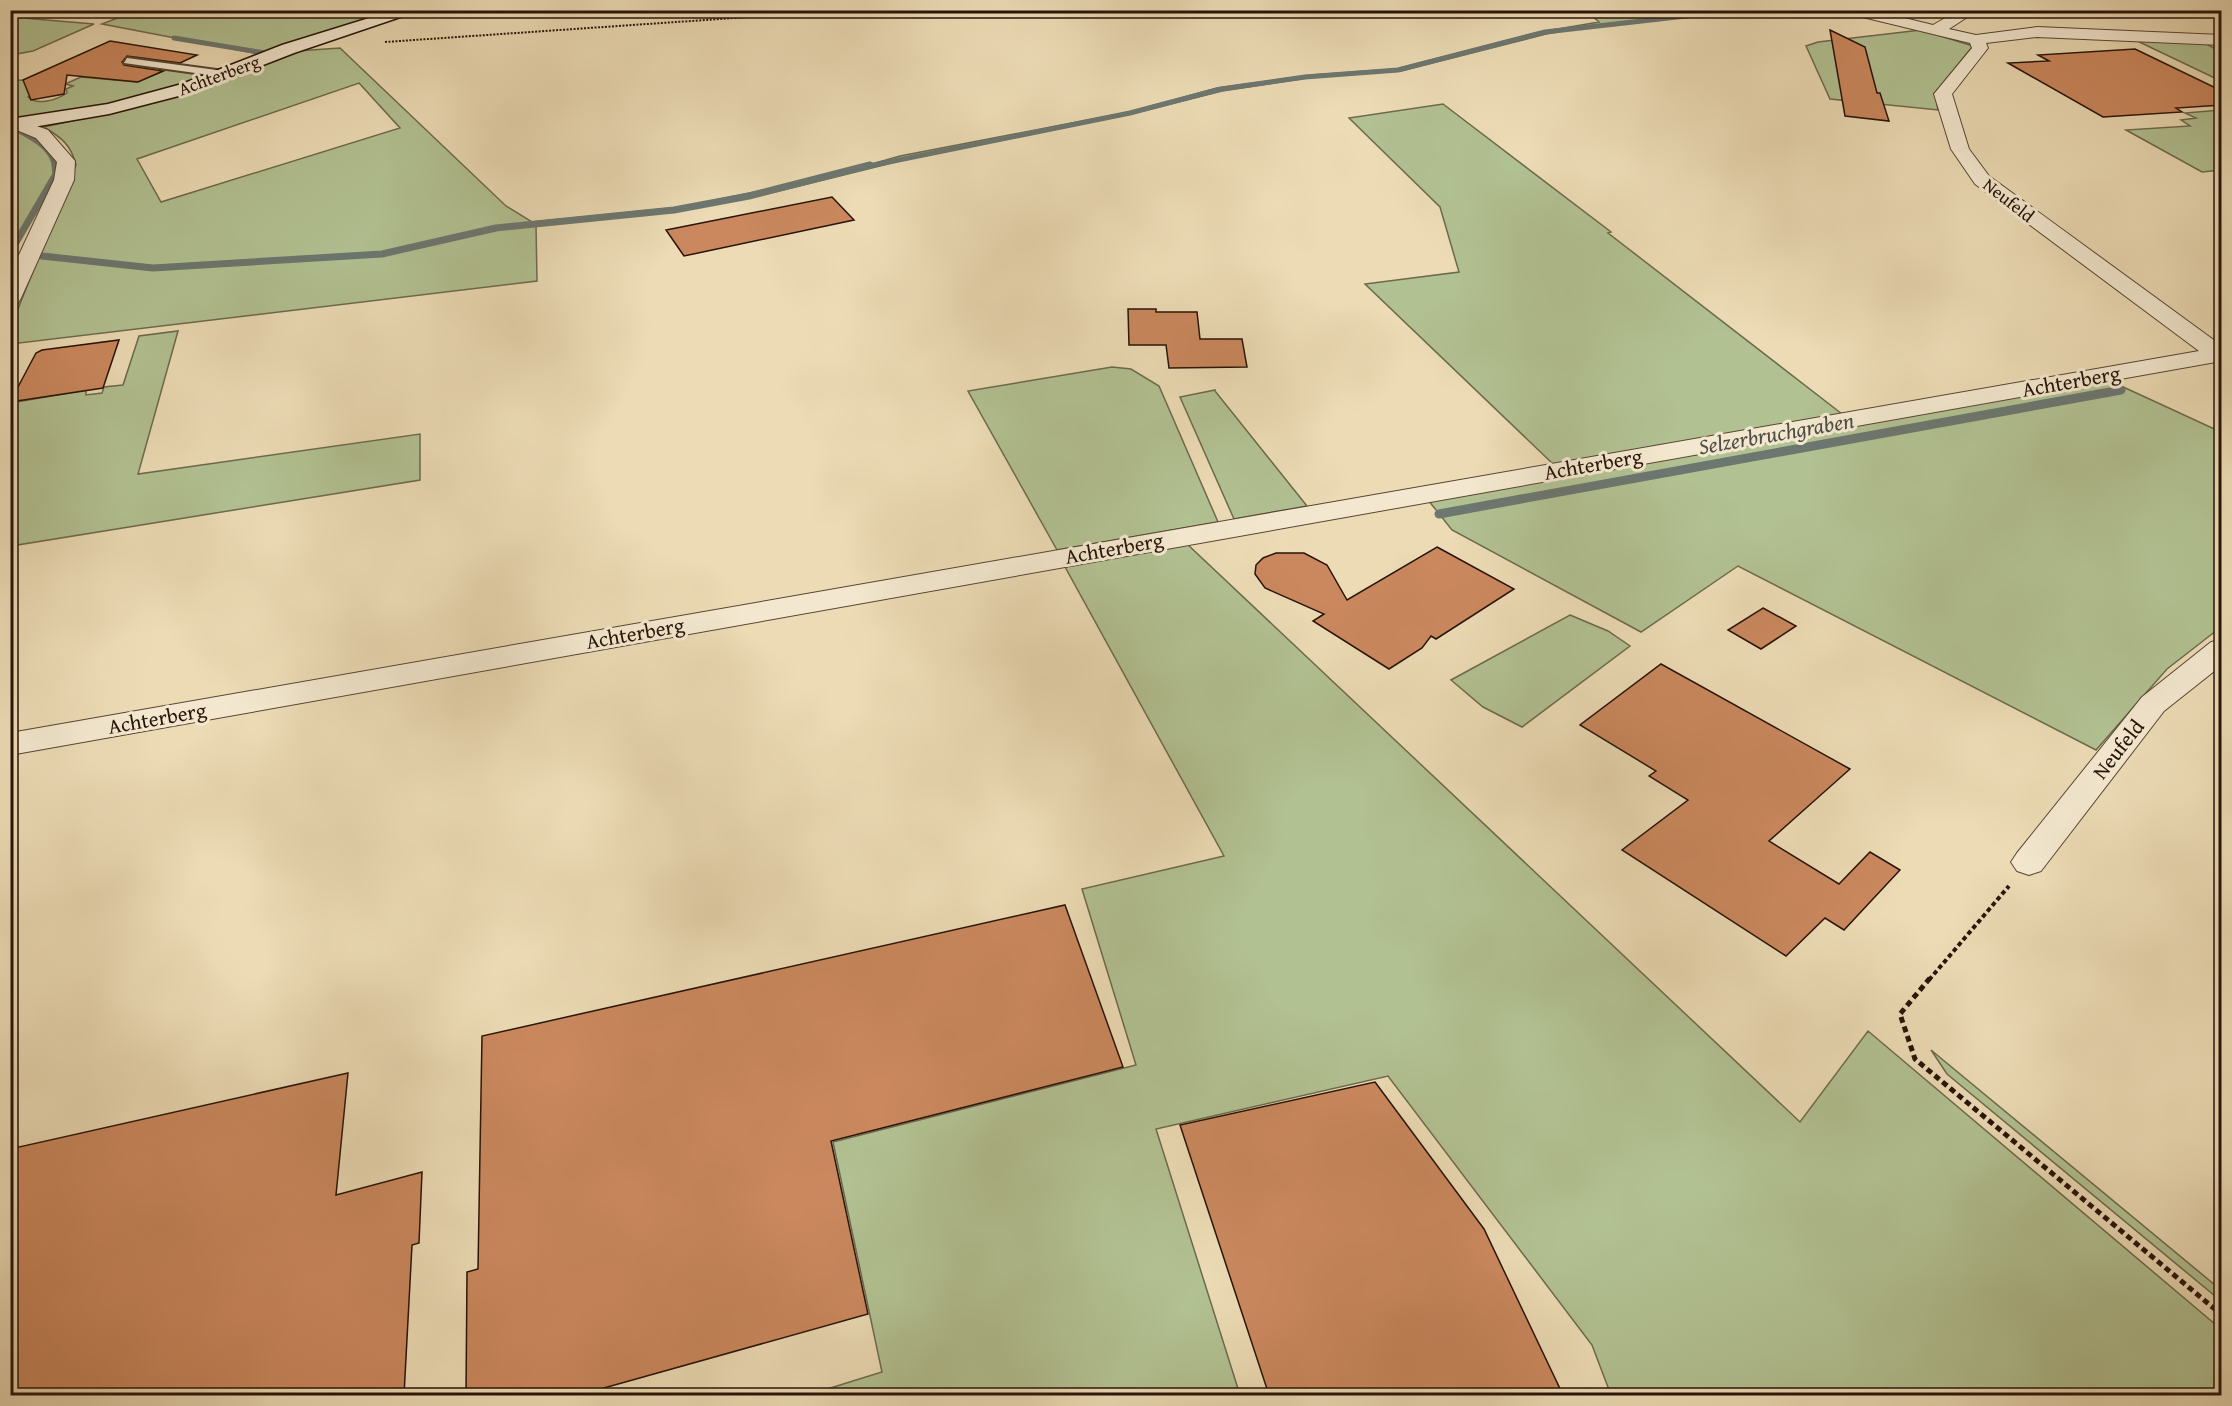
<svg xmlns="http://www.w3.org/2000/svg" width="2232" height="1406" viewBox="0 0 2232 1406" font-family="'Gentium Book Plus',serif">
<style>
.green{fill:#b2c192;stroke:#6c6a4d;stroke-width:1.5;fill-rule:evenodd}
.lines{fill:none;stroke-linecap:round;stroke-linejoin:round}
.stream-far2{stroke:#6c7770;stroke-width:5}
.stream-far1{stroke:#6c7770;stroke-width:7}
.stream{stroke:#6c7770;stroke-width:9}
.building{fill:#cb885e;stroke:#271308;stroke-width:1.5}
.lane-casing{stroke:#584533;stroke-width:4}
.street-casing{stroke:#584533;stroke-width:2}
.secondary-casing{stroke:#271308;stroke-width:3}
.path-far2{stroke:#271308;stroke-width:2;stroke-dasharray:2 1.5;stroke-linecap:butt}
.path-far1{stroke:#271308;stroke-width:4;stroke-dasharray:4.5 3;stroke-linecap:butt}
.path{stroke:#271308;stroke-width:5;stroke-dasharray:6 4;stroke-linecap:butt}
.lane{fill:#f3e8cf;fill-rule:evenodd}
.street{fill:#f3e8cf;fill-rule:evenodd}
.secondary{fill:#f3e8cf;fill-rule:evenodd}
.labels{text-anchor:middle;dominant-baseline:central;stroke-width:6;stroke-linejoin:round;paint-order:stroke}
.far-street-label{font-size:18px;fill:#271308;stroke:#f3e8cf}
.street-label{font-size:21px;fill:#271308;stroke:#f3e8cf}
.water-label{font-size:22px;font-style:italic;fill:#4f4d45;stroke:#f3e8cf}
</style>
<rect width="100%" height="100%" fill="#ecdbb5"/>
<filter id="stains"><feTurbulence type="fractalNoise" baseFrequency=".00333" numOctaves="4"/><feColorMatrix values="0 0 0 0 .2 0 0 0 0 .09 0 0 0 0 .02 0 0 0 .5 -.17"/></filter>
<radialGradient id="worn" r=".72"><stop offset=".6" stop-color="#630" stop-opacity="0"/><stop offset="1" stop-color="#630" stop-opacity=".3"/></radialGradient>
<path class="green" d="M 138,10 L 294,10 L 382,17 L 264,55 L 102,24 Z
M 1651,10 L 1747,11 L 1600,25 L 1546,34 L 1401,71 L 1314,77 L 1222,91 L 1131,114 L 904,160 L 759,196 L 683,210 L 536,225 L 537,281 L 11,344 L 11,326 L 76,165 C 71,145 62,138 44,127 L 125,109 L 297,51 L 340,48 L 506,206 L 532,222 L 681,207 L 822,178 L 900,156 L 1129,112 L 1217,88 L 1311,75 L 1396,69 L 1540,32 L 1599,22 L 1592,16 ZM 359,83 L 400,128 L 161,202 L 137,159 Z
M 11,17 L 94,24 L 33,51 L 11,55 Z
M 1921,30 L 1973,46 L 1935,93 L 1938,110 L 1830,99 L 1806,46 L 1818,42 Z
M 2131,38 L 2201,41 L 2221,52 L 2221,81 Z
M 166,70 L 212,75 C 144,97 81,112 11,121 L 10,79 L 55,84 L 28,97 C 36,106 57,100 67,93 L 66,89 L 73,86 L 65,84 L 81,77 L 137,82 Z
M 1443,104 L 1611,232 L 1608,233 L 1842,414 L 1553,464 L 1365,284 L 1459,272 L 1440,207 L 1349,118 Z
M 2221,110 L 2221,170 L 2202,172 L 2126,130 L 2190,126 L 2181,120 L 2196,118 L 2185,113 Z
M 10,129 C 24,128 45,143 53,154 C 56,159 57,167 58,173 L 13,249 L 11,250 Z
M 178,331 L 138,474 L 420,434 L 420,480 L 11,546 L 11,403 L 86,390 L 86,395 L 102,393 L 104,387 L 123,385 L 139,336 Z
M 1112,367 L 1131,369 L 1159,386 L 1218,522 L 1057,550 L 968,391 Z
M 2108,380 L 2221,432 L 2221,627 L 2167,669 L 2096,750 L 1738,566 L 1641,632 L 1452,530 L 1428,500 Z
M 1215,390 L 1215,391 L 1307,506 L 1234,519 L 1180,397 Z
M 1186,543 L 1800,1122 L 1868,1031 L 2222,1330 L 2221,1395 L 1611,1395 L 1592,1345 L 1388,1076 L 1156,1129 L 1240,1395 L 811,1394 L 882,1372 L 833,1142 L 1136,1065 L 1082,889 L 1224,856 L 1064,565 Z
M 1570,615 L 1608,631 L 1630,646 L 1522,727 L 1483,707 L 1451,680 Z
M 1931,1050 L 2221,1290 L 2221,1301 L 1947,1074 Z"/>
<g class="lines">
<path class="stream-far2" d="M 174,38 L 265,53 L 274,50
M 16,129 C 33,139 51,146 55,167
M 864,167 L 1130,113 L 1221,89 L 1305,77 L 1398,70 L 1545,32 L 1739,10"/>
<path class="stream-far1" d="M 11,251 L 56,174 L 55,165
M 42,256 L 153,268 L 382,254 L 496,228 L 674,210 L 749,196 L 870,165"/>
<path class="stream" d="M 1439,514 L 2121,390"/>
</g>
<path class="building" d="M 1830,30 L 1865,47 L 1877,93 L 1880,93 L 1889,121 L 1845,116 Z
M 110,41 L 197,55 L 180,63 L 127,56 L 122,62 L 124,65 L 163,71 L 138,82 L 67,75 L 64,94 L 31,100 L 23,80 Z
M 2135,49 L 2222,91 L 2222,105 L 2176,108 L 2182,112 L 2103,117 L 2008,63 L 2049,61 L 2038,55 Z
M 832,197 L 854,220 L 684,256 L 666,230 Z
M 1128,309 L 1156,309 L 1156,312 L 1197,312 L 1200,339 L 1242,339 L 1247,367 L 1169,368 L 1166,345 L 1129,345 Z
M 119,340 L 103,388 L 10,402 L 36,353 L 42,350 Z
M 1437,547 L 1514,589 L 1436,639 L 1431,636 L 1422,648 L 1389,669 L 1313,621 L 1324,614 L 1265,588 L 1255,574 L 1256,565 L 1263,558 L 1276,553 L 1304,553 L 1327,565 L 1347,600 Z
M 1763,608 L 1796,626 L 1761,649 L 1728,630 Z
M 1661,664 L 1850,769 L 1769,841 L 1839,884 L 1870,852 L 1900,870 L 1844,930 L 1825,918 L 1786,956 L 1622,850 L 1688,800 L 1649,776 L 1656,771 L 1580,725 Z
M 1065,905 L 1123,1067 L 831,1141 L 868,1314 L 579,1395 L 466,1395 L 467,1272 L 478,1269 L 482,1036 Z
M 348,1073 L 336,1195 L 422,1172 L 419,1243 L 412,1245 L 404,1395 L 10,1395 L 10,1149 Z
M 1375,1082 L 1484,1229 L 1563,1395 L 1269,1395 L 1180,1125 Z"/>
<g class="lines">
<defs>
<path id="lane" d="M 127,58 L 224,71 L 228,74 L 224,77 L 124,63 Z"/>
<path id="street" d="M 1844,10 L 1872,10 L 1933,25 L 1959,10 L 1978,10 L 1949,29 L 1976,35 L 2037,27 L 2222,35 L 2222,45 L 2037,37 L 1986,43 L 1988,48 L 1952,94 L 1969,149 L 1989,176 L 2222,346 L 2222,364 L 2216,362 L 10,755 L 10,733 L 2199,351 L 1975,184 L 1951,149 L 1934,94 L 1972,48 L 1970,43 L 1846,13 Z
M 20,120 L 48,130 L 75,161 L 74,180 L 21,298 L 18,303 L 10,304 L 10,274 L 54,180 L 57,162 L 36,138 L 14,129 L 11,125 Z
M 2222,640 L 2222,665 L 2164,711 L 2041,871 L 2029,875 L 2017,871 L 2011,862 L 2017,853 L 2142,697 L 2211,642 Z"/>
<path id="secondary" d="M 395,10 L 421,10 L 294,53 L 194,92 L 109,114 L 10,131 L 10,119 L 108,104 L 182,84 L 282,45 Z"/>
</defs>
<use href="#lane" class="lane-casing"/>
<use href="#street" class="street-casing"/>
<use href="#secondary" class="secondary-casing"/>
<path class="path-far2" d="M 385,42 L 851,10"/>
<path class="path-far1" d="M 1929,980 L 2009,886"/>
<path class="path" d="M 1930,978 L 1900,1014 L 1915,1059 L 2222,1315"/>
<use href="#lane" class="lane"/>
<use href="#street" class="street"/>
<use href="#secondary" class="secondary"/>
</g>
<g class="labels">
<g class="far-street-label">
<text transform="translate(219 75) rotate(-20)">Achterberg</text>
<text transform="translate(2009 200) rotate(38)">Neufeld</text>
</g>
<g class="street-label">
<text transform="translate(2071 381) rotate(-10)">Achterberg</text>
<text transform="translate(1593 464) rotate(-10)">Achterberg</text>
<text transform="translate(1114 548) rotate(-10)">Achterberg</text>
<text transform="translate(635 633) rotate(-10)">Achterberg</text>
<text transform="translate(157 718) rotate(-10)">Achterberg</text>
<text transform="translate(2118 749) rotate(-52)">Neufeld</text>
</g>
<g class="water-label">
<text transform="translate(1776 433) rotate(-10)">Selzerbruchgraben</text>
</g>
</g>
<rect width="2232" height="1406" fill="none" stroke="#ecdbb5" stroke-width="36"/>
<rect x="12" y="12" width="2208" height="1382" fill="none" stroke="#271308" stroke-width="3"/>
<rect x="18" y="18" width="2196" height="1370" fill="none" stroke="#271308" stroke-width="1.5"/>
<rect width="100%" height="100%" filter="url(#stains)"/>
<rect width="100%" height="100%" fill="url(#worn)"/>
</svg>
